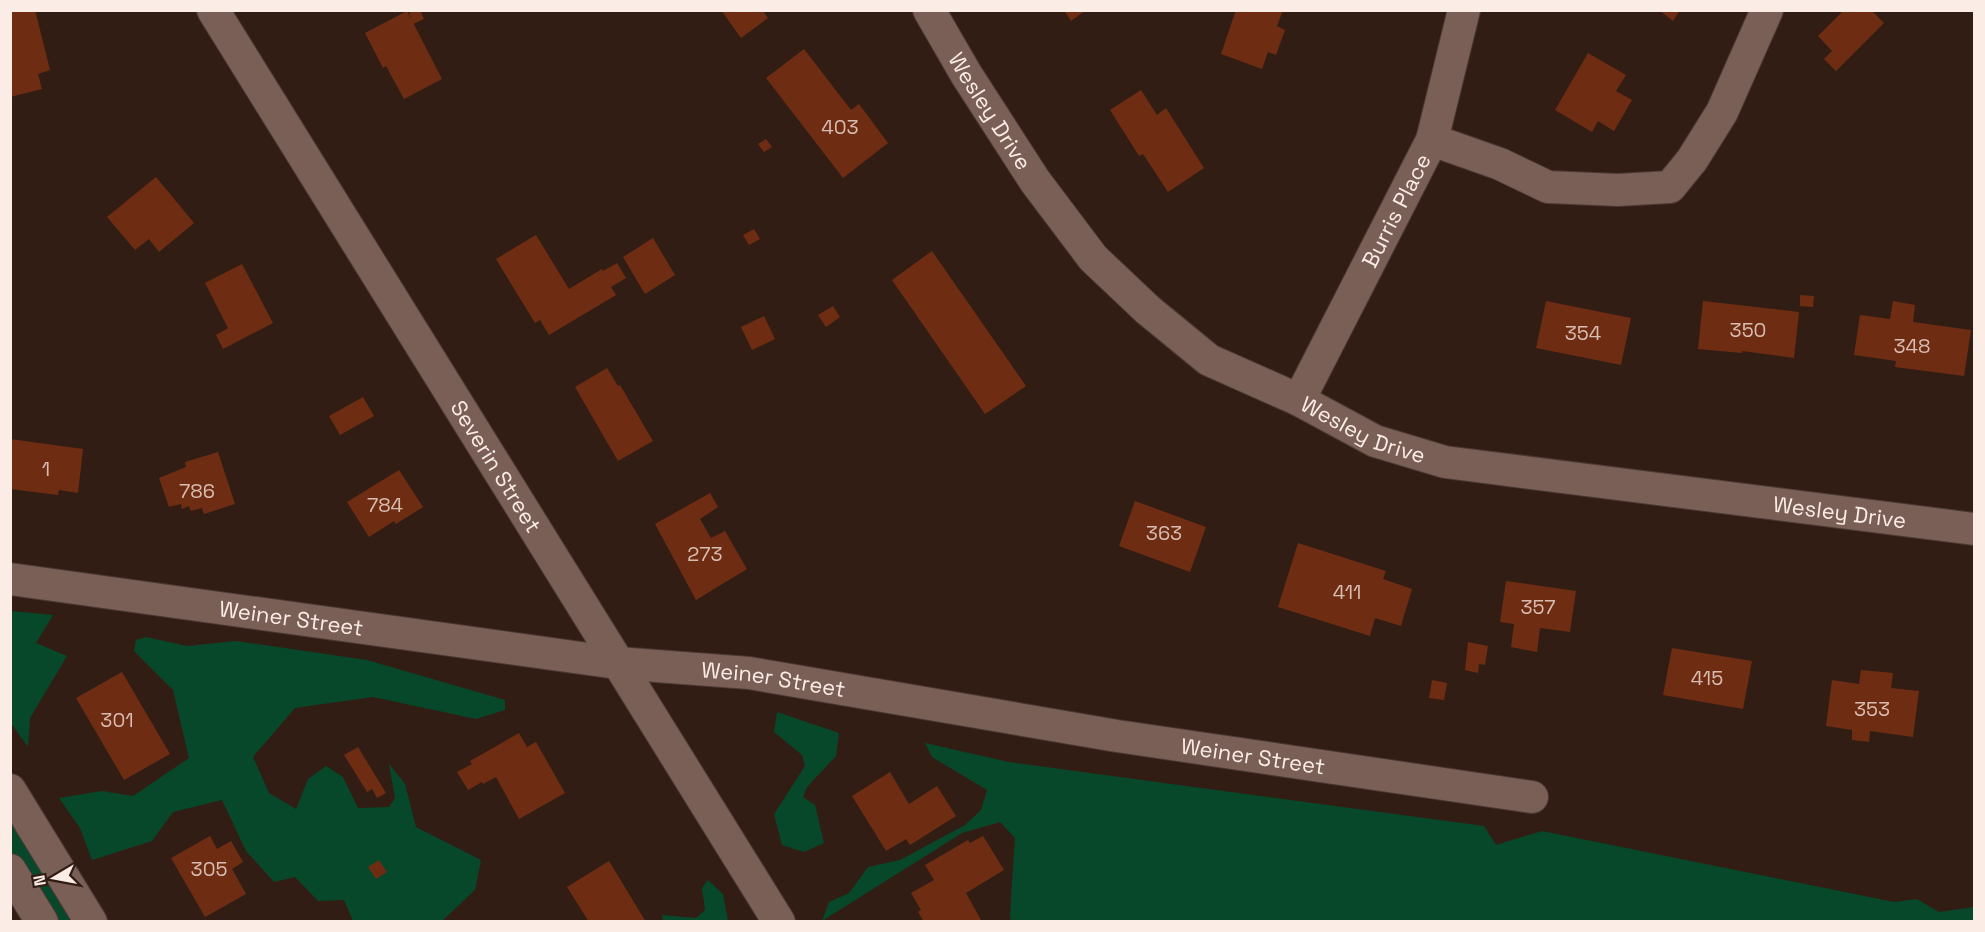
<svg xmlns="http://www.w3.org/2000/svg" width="1985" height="932" viewBox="0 0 1985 932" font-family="'Space Grotesk',sans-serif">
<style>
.green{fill:#07482a}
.building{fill:#6e2d12}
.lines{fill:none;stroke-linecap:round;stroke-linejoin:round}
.minor-casing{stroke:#4b3934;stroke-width:34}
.minor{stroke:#795f56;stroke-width:32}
.labels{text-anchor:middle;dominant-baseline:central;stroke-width:5;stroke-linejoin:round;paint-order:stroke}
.number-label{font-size:20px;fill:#d8bcb1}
.street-label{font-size:22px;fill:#fbece6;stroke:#321d15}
</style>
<rect width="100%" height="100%" fill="#321d15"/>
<path class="green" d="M 11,611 L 53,615 L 36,643 L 67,656 L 30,718 L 28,747 L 11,723 Z
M 146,637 L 187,646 L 236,641 L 367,660 L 505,700 L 505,710 L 476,719 L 373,697 L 295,708 L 253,757 L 269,793 L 296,809 L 308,779 L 326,766 L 343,777 L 358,808 L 389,807 L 395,798 L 389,764 L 405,784 L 416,827 L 481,860 L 475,890 L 442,921 L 353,921 L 344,900 L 318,901 L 295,877 L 274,882 L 246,851 L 222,800 L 173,812 L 152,841 L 92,860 L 80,828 L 59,798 L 102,791 L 133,796 L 189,758 L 173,690 L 134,651 L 136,640 Z
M 777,712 L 839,733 L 836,756 L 807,787 L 803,797 L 815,805 L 824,843 L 804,852 L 782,845 L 774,814 L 805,766 L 802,755 L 774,732 Z
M 925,743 L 1009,762 L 1484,826 L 1496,845 L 1542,831 L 1894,902 L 1917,899 L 1939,912 L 1974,907 L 1974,921 L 1011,921 L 1010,915 L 1015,838 L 1000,822 L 962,833 L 822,921 L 829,902 L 849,893 L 868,867 L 900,860 L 965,825 L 981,810 L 987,790 L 932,757 Z
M 10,807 L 80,921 L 53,921 L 11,851 Z
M 708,880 L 723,894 L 728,921 L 663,921 L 662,915 L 696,918 L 705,910 L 702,888 Z"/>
<path class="building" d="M 10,10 L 35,10 L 50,70 L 38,74 L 42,89 L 10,97 Z
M 416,10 L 420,10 L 424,19 L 413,24 L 409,13 Z
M 721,10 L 762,10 L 768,18 L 741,38 Z
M 1064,10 L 1086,10 L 1071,21 Z
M 1236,10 L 1283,10 L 1277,26 L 1285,30 L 1276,55 L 1268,52 L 1262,69 L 1221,54 Z
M 1659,10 L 1680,10 L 1673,21 Z
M 1844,10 L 1871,10 L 1884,23 L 1836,71 L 1824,59 L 1832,51 L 1818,36 Z
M 407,11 L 442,79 L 404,99 L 386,66 L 383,68 L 365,33 Z
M 804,49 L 851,110 L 859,104 L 888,143 L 843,178 L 766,78 Z
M 1588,53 L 1626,75 L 1616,91 L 1632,100 L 1614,131 L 1598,121 L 1592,132 L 1555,110 Z
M 1141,90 L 1157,115 L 1166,108 L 1204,168 L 1168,192 L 1143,154 L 1139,156 L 1110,110 Z
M 766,139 L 772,147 L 764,152 L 758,144 Z
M 156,177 L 194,223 L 159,252 L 149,239 L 135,250 L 107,217 Z
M 754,229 L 760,239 L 749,245 L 743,235 Z
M 536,235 L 569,289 L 602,269 L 603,271 L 617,263 L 626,278 L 611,287 L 616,295 L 549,335 L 540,320 L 535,323 L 496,259 Z
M 653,238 L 675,275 L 645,294 L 623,257 Z
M 932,251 L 1026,386 L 985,414 L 892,280 Z
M 242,264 L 273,323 L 223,349 L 216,335 L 228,328 L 205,283 Z
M 1800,295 L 1814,296 L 1813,307 L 1800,306 Z
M 1546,301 L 1631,318 L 1621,365 L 1536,348 Z
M 1703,301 L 1799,312 L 1794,358 L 1742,351 L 1742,353 L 1698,349 Z
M 1893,301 L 1915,305 L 1913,322 L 1971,330 L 1964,376 L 1895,367 L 1896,361 L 1854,355 L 1860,315 L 1890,319 Z
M 833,306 L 840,317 L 826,327 L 818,315 Z
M 764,316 L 775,339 L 752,350 L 741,327 Z
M 607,368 L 618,386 L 620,385 L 653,441 L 618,461 L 575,387 Z
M 363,397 L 374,416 L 340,435 L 329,416 Z
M 10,439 L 83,449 L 78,493 L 59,490 L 58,495 L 10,489 Z
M 218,452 L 235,504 L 204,514 L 202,508 L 191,511 L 189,506 L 182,509 L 181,504 L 169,507 L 159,478 L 186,467 L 185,462 Z
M 399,470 L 423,507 L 396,524 L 394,521 L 369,537 L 347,502 Z
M 710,493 L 718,507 L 700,519 L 711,538 L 725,531 L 747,569 L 696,600 L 655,524 Z
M 1135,501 L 1206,527 L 1190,572 L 1119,546 Z
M 1298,543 L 1386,571 L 1383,579 L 1412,589 L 1401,626 L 1375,618 L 1370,636 L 1278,607 Z
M 1506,581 L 1576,591 L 1570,632 L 1540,628 L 1537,652 L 1511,647 L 1514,624 L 1500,622 Z
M 1468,642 L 1488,646 L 1485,665 L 1479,664 L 1478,673 L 1465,670 Z
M 1672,648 L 1752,661 L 1743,709 L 1663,695 Z
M 1861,670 L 1893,673 L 1891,688 L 1919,691 L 1913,737 L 1870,731 L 1869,742 L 1852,740 L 1852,730 L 1826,726 L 1832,680 L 1859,684 Z
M 122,672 L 170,754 L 124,780 L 76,698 Z
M 1432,680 L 1447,683 L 1444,700 L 1429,698 Z
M 519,733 L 527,747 L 536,742 L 565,793 L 519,819 L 496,777 L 483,784 L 482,782 L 468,790 L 457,772 L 472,764 L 470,761 Z
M 358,747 L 386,793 L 377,798 L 372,789 L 367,792 L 344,755 Z
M 890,772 L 909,804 L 937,786 L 956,816 L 910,845 L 906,839 L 886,851 L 852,796 Z
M 210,836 L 217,849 L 231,841 L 243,862 L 232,869 L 246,894 L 205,917 L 171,858 Z
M 983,836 L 1004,870 L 966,893 L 982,922 L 924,922 L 918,912 L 921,910 L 911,893 L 934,880 L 925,865 L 968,840 L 970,843 Z
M 379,860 L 387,872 L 376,879 L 368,867 Z
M 609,861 L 646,922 L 589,922 L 567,887 Z"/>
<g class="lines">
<defs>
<g id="minor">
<path id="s1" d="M 213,10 L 779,922"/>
<path id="s2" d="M 929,10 L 966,74 L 1035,181 L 1093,258 L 1148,310 L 1209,360 L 1299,400 L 1375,441 L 1445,462 L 1974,529"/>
<path d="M 1432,140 L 1500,164 L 1548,187 L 1618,190 L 1670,187 L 1692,160 L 1722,112 L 1767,10"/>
<path id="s3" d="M 1299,400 L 1432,140 L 1464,10"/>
<path id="s4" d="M 10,579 L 617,663 L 749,673 L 1117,736 L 1532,797"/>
<path d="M 10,790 L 91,922"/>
<path d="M 10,870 L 42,922"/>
</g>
</defs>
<use href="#minor" class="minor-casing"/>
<use href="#minor" class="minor"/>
</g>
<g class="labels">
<g class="number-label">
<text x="840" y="127">403</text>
<text x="1748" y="330">350</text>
<text x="1583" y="333">354</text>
<text x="1912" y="346">348</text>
<text x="46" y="469">1</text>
<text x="197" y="491">786</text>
<text x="385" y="505">784</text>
<text x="1164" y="533">363</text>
<text x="705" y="554">273</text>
<text x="1347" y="592">411</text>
<text x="1538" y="607">357</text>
<text x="1707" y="678">415</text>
<text x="1872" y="709">353</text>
<text x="117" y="720">301</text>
<text x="209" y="869">305</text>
</g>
<g class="street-label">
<text stroke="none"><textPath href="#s2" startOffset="118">Wesley Drive</textPath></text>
<text stroke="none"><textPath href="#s3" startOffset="213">Burris Place</textPath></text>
<text stroke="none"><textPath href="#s2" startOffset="622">Wesley Drive</textPath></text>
<text stroke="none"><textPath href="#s1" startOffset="537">Severin Street</textPath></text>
<text stroke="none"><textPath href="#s2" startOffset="1108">Wesley Drive</textPath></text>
<text stroke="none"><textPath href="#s4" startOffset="284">Weiner Street</textPath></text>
<text stroke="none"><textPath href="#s4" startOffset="770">Weiner Street</textPath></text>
<text stroke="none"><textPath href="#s4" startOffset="1256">Weiner Street</textPath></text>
</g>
</g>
<rect width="1985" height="932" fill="none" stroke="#fbece6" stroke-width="24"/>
<g transform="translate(54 878) rotate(260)" stroke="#321d15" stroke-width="4.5" paint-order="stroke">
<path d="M0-4.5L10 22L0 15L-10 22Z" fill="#fbece6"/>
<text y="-9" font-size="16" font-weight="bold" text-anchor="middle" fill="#fbece6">N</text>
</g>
</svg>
